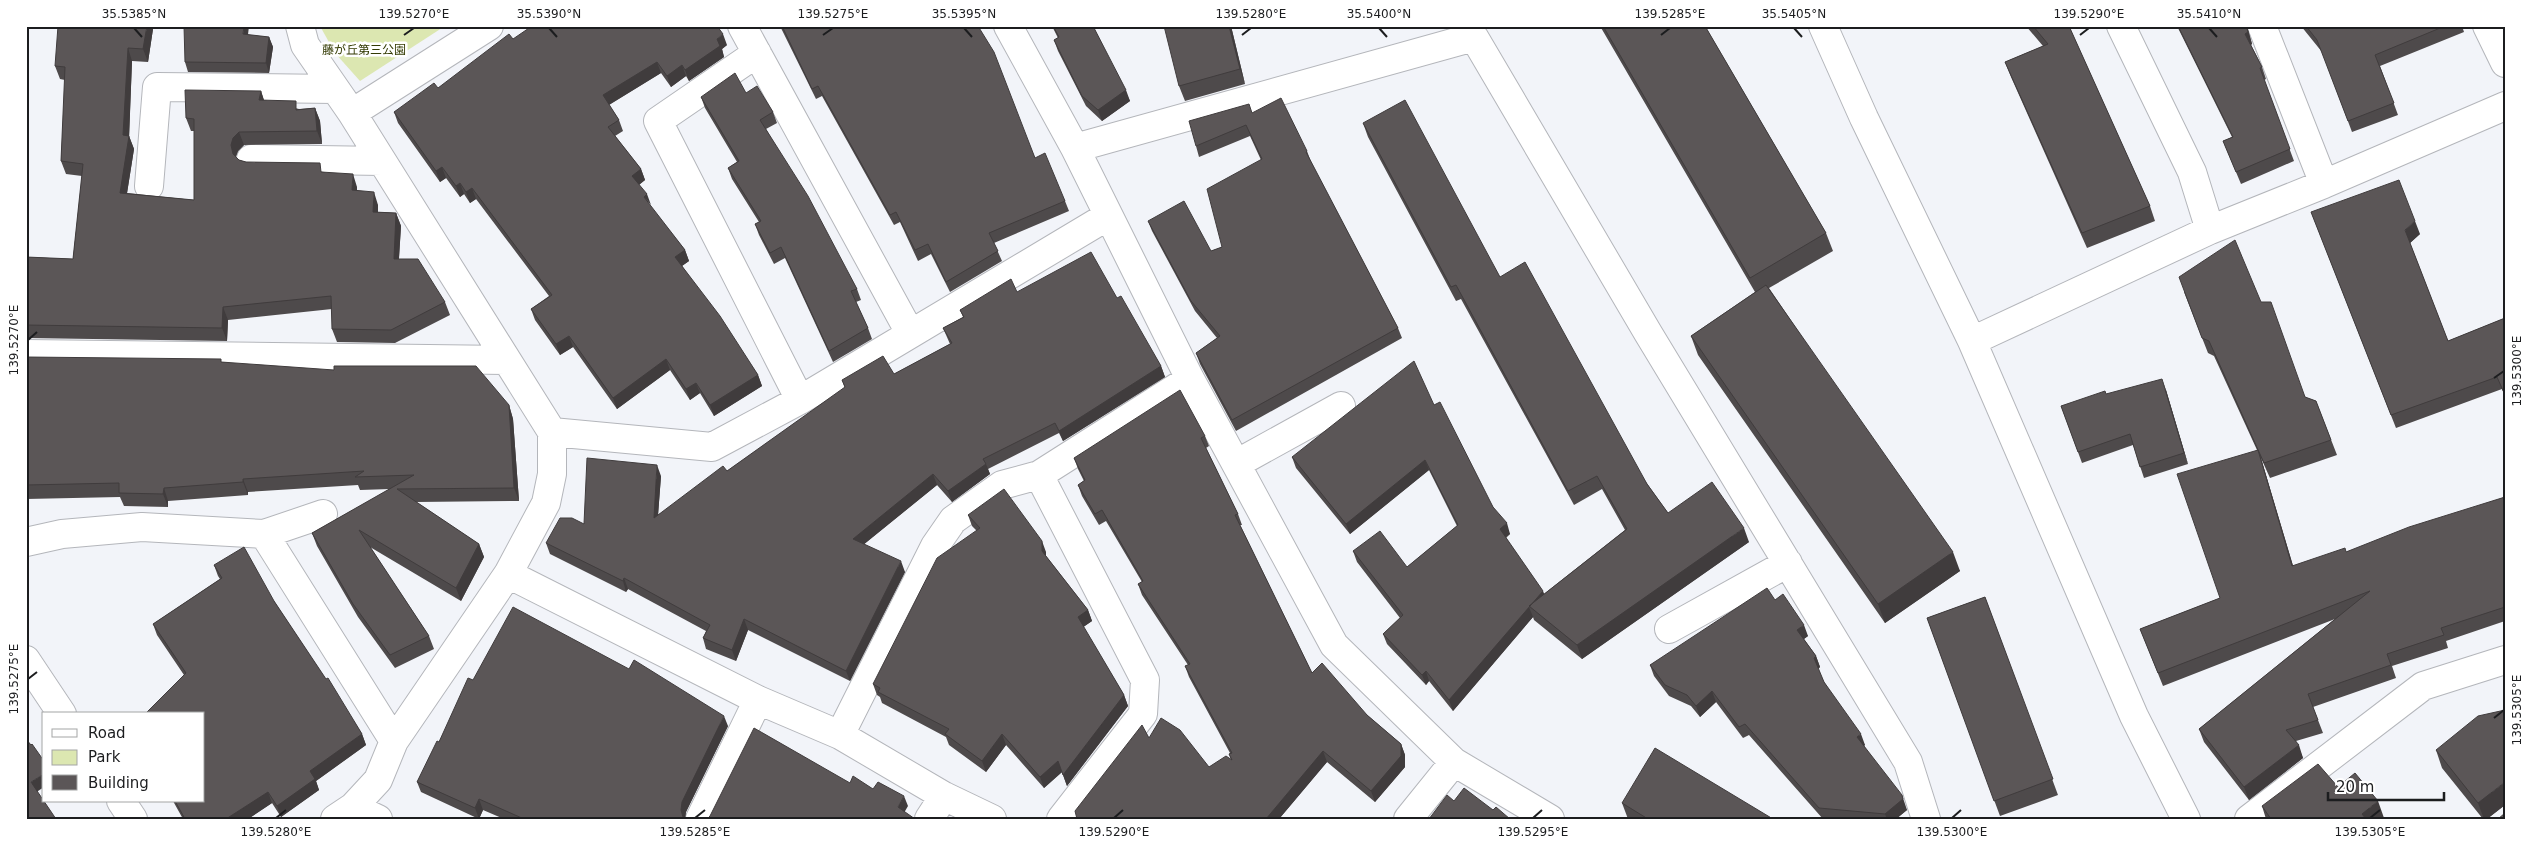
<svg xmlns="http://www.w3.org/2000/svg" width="2531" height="845" viewBox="0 0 2531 845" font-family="'DejaVu Sans','Noto Sans JP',sans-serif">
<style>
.green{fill:#dce7b1}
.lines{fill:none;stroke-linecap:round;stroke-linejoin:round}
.minor-casing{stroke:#b4b6bb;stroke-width:30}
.minor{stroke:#fff;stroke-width:28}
.wall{fill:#4e4a4b}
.shaded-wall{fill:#403c3d}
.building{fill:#5b5657;stroke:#403c3d}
.ticks{fill:none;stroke:#1c1d1f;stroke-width:2}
.labels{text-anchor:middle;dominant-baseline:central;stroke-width:5;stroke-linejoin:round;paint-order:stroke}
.park-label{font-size:12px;fill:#343b04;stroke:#fff}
.neatline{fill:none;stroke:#1c1d1f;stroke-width:2}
.ticks-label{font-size:12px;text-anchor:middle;fill:#1c1d1f}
</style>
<rect width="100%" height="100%" fill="#f2f4f9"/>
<path class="green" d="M 320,26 L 445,26 L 360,81 L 335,53 Z"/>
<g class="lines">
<defs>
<path id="minor" d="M 300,26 L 305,45 L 352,113 L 552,432 L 552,474 L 546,503 L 508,574 L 394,741 L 378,780 L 353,807 L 335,819
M 742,26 L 910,333
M 1008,26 L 1075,148 L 1190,379 L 1334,645 L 1454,762 L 1550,819
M 1823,26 L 1864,118 L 1972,341 L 2134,716 L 2186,819
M 2121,26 L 2192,172 L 2210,230
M 2262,26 L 2324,184
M 2487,26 L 2505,63
M 757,53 L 658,121 L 800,400
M 352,113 L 489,26
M 1075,148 L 1474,37 L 1648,333 L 1908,762 L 1926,819
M 251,159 L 382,161
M 149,186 L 157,87 L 335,89
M 1972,341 L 2210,230 L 2324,184 L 2505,106
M 26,354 L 506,360
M 552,432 L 712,447 L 800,400 L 1108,216
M 1236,464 L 1341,406
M 1039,475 L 1145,680 L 1143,714 L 1061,819
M 264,534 L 323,514
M 26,542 L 62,534 L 142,527 L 264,534 L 394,741
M 508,574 L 758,700 L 840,735 L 944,796 L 992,819
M 1669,629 L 1788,563
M 26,660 L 62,714
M 840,735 L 935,546 L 953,520 L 1002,485 L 1039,475 L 1190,379
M 121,801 L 133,819
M 353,807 L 378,819
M 700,819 L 758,700
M 929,819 L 944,796
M 1408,819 L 1454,762
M 2249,819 L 2423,686 L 2505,660"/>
</defs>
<use href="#minor" class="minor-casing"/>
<use href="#minor" class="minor"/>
</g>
<path class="wall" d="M 780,26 L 978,26 L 1035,158 L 1065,201 L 1069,211 L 994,243 L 1002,261 L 950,292 L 931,254 L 918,261 L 900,222 L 894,225 L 822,96 L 816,99 Z
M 1052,26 L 1093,26 L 1130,101 L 1102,121 L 1086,106 L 1058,51 L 1054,40 L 1058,38 Z
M 1231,26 L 1245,84 L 1185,101 L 1179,86 Z
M 1600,26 L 1705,26 L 1826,233 L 1833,251 L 1769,288 L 1960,571 L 1885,623 L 1698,355 L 1691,336 L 1755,292 Z
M 2026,26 L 2069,26 L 2150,206 L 2155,221 L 2087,248 L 2011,77 L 2005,62 L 2043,46 Z
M 2177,26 L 2247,26 L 2252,44 L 2251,45 L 2262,67 L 2266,79 L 2264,80 L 2294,161 L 2241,184 L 2223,141 L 2232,137 Z
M 2301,26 L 2462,26 L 2464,32 L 2380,66 L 2398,115 L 2352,132 L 2322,52 Z
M 153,29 L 148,62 L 132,61 L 129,136 L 134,149 L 127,193 L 194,200 L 194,131 L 191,131 L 186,118 L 261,91 L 264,100 L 299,109 L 315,108 L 320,121 L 322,144 L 244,145 L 238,151 L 236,157 L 239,160 L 246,162 L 324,172 L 357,187 L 357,191 L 378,205 L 378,212 L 396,213 L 401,226 L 399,259 L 445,302 L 450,315 L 395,343 L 337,342 L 332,329 L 332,309 L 228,320 L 227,341 L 26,338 L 26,257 L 73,259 L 82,176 L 66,174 L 61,161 L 65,80 L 60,79 L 55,66 Z
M 248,35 L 269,37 L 273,47 L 269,73 L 188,72 L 185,62 Z
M 513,39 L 727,45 L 722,49 L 724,57 L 689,81 L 686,76 L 671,87 L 661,73 L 609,105 L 619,120 L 623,131 L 615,136 L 641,169 L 645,180 L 639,185 L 650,206 L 685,250 L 689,261 L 682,266 L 758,375 L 762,386 L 714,416 L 700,393 L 690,400 L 670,370 L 617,409 L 573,347 L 560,355 L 535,320 L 531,309 L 549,296 L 476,199 L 470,203 L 464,194 L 460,197 L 446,178 L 440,182 L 398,123 L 394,112 L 438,88 Z
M 746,93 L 773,112 L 777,123 L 766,129 L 857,289 L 861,300 L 856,302 L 868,328 L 872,339 L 833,362 L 785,258 L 774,264 L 759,235 L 755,224 L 759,222 L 732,179 L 728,168 L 737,162 L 705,108 L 701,97 Z
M 1252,113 L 1307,151 L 1311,162 L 1398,328 L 1402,338 L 1236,431 L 1200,364 L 1196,353 L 1217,338 L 1195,311 L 1152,231 L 1148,221 L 1211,251 L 1222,247 L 1261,160 L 1250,136 L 1199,157 L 1196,146 Z
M 1363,123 L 1500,277 L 1668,513 L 1749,542 L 1582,659 L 1534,620 L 1533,617 L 1453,711 L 1429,681 L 1426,685 L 1387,644 L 1383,634 L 1400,618 L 1357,562 L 1353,551 L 1407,567 L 1457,526 L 1429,470 L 1350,534 L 1296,468 L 1292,457 L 1434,405 L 1493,507 L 1510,534 L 1506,538 L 1544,594 L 1625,530 L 1602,489 L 1574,505 L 1461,299 L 1456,301 L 1368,137 Z
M 2311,212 L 2420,234 L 2410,243 L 2448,341 L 2505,318 L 2505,396 L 2502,389 L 2396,428 Z
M 1017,292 L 1117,298 L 1161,366 L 1165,377 L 1063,441 L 1059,433 L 988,469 L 990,474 L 952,502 L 937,485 L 864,544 L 905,572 L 850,681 L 748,630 L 736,661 L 706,649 L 703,638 L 706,631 L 628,589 L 626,592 L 550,554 L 546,543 L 584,524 L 661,476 L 658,515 L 727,471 L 845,388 L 842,380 L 894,374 L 950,344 L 943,328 L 963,317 L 960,310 Z
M 2184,292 L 2261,302 L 2305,397 L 2316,401 L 2337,455 L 2270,478 L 2261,458 L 2293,566 L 2346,552 L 2505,497 L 2505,621 L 2446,641 L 2448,648 L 2392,666 L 2396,678 L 2313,707 L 2323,733 L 2296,741 L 2303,758 L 2249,800 L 2204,742 L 2199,729 L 2335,619 L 2163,686 L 2140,629 L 2220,598 L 2257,450 L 2214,356 L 2208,353 Z
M 26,357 L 223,362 L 509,405 L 513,419 L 519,501 L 416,502 L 479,544 L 484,557 L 461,601 L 370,547 L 429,636 L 434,649 L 395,668 L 358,617 L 317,546 L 312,533 L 390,489 L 360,490 L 358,485 L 248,492 L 248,495 L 168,501 L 168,507 L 124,506 L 120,497 L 26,499 Z
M 2166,390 L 2188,464 L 2144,478 L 2133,445 L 2082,463 L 2061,406 L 2106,394 Z
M 1205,436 L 1209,446 L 1206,448 L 1238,514 L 1242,525 L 1240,525 L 1312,673 L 1367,715 L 1401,744 L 1405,755 L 1405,767 L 1375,802 L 1327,762 L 1279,819 L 1077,819 L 1149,738 L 1209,767 L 1231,760 L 1229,754 L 1230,753 L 1189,677 L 1185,666 L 1188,665 L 1142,595 L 1138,584 L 1142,582 L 1106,521 L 1099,525 L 1082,496 L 1078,485 L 1084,481 L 1078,469 L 1074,458 Z
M 968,515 L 1046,552 L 1046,556 L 1088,610 L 1092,621 L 1083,627 L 1124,695 L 1128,706 L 1067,786 L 1062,772 L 1044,788 L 1006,745 L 986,772 L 949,745 L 946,737 L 882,703 L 880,697 L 877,695 L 873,684 L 977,531 L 972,526 Z
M 214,565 L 274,601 L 362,734 L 366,745 L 316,781 L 319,790 L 281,817 L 272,803 L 248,819 L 183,819 L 173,801 L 204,801 L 184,675 L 157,635 L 153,624 L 220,579 L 218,576 Z
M 1985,597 L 2058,795 L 2000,816 L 1927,618 Z
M 1775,600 L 1808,636 L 1804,639 L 1816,656 L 1820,667 L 1818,669 L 1824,682 L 1865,745 L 1864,746 L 1907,810 L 1896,819 L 1823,819 L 1749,735 L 1743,738 L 1716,702 L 1700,717 L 1691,706 L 1669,696 L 1654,676 L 1650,665 Z
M 473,680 L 728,726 L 686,812 L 685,819 L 504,819 L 483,810 L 479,819 L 421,792 L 417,782 Z
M 2436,750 L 2505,805 L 2487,819 L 2483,819 L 2442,768 Z
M 2338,787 L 2384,818 L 2266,819 L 2262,806 Z
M 1622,803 L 1773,819 L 1628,819 Z"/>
<path class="shaded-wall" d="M 147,26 L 152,26 L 153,29 L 148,62 L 143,49 Z
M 244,26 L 249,26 L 247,43 L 243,34 Z
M 1229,26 L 1231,26 L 1245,84 L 1240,69 Z
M 2246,26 L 2247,26 L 2252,44 L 2250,45 L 2245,34 Z
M 723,34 L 727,45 L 722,49 L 724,57 L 689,81 L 685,70 L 717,39 Z
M 269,37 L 273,47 L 269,73 L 266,63 Z
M 128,48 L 132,61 L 129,140 L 129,136 L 134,149 L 125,206 L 120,193 Z
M 657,62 L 661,73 L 607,106 L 603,95 Z
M 682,65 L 686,76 L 671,87 L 667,76 Z
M 1126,90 L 1130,101 L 1102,121 L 1098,110 Z
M 261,91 L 265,104 L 259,100 Z
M 315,108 L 320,121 L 322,144 L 317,131 Z
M 239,132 L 244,145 L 238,151 L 235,158 L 233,154 L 231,145 L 233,138 Z
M 442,167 L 446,178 L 440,182 L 436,171 Z
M 641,169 L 645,180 L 636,187 L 632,176 Z
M 353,174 L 357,187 L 357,203 L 352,190 Z
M 460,183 L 464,194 L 460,197 L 456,186 Z
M 472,188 L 476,199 L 470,203 L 466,192 Z
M 374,192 L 378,205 L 378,225 L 373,212 Z
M 647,194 L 651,205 L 644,197 Z
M 396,213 L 401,226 L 398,272 L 394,259 Z
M 2415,221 L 2420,234 L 2410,243 L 2405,230 Z
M 685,250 L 689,261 L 679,268 L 675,257 Z
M 223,307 L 228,320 L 227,341 L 222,328 Z
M 569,336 L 573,347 L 560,355 L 556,344 Z
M 666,359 L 670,370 L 617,409 L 613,398 Z
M 1161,366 L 1165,377 L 1063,441 L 1059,431 Z
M 758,375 L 762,386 L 714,416 L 710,405 Z
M 2162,379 L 2166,390 L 2188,464 L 2184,453 Z
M 696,383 L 700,393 L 690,400 L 686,389 Z
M 509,405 L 513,419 L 519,501 L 514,488 Z
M 2258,450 L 2262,462 L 2297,579 L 2292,566 Z
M 1425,460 L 1429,470 L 1350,534 L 1346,524 Z
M 986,464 L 990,474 L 952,502 L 948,491 Z
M 657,465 L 661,476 L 657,529 L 654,518 Z
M 933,474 L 937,485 L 857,550 L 853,539 Z
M 243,479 L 248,492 L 248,495 L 243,482 Z
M 164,488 L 168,501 L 168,507 L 163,494 Z
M 1507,523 L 1510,534 L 1503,539 L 1500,529 Z
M 1744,528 L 1749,542 L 1582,659 L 1577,645 Z
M 1042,541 L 1046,552 L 1046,562 L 1042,551 Z
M 479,544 L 484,557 L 461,601 L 456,588 Z
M 1953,552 L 1960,571 L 1885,623 L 1878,604 Z
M 901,561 L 905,572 L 850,681 L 846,671 Z
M 624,578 L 628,589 L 626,592 L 623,581 Z
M 1543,591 L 1547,601 L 1529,607 Z
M 1529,607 L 1533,617 L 1453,711 L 1449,700 Z
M 1088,610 L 1092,621 L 1082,628 L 1078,617 Z
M 744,619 L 748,630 L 736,661 L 732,650 Z
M 1804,625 L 1808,636 L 1801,641 L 1797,630 Z
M 1816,656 L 1820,667 L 1818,669 L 1814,658 Z
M 1426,671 L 1429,681 L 1426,685 L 1422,675 Z
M 1712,691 L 1716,702 L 1700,717 L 1696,706 Z
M 1124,695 L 1128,706 L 1067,786 L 1063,775 Z
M 724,716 L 728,726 L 686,812 L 685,819 L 684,819 L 681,810 L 682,802 Z
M 362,734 L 366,745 L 316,781 L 319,790 L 281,817 L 277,806 L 310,771 Z
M 1002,734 L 1006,745 L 986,772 L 982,761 Z
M 1861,734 L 1865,745 L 1861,748 L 1857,737 Z
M 1401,744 L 1405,755 L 1405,767 L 1375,802 L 1371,791 Z
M 2299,745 L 2303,758 L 2249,800 L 2244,787 Z
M 1323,751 L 1327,762 L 1279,819 L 1266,819 Z
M 1058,761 L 1062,772 L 1044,788 L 1040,777 Z
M 44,774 L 44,787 L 35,793 L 31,782 Z
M 2505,782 L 2505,805 L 2487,819 L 2484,819 L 2478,803 Z
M 268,792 L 272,803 L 248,819 L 226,819 Z
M 1902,795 L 1907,810 L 1896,819 L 1887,819 L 1885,814 Z
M 904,796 L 908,806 L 901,818 L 898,807 Z
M 479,799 L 483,810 L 479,819 L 475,808 Z
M 2378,801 L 2384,818 L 2364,819 L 2362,814 Z"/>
<path class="building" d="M 58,26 L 147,26 L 143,49 L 128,48 L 123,135 L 129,136 L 120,193 L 194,200 L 194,119 L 186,118 L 185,90 L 261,91 L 259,100 L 296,101 L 296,110 L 315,108 L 317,131 L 239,132 L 233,138 L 231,145 L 233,154 L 239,160 L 246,162 L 320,163 L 321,172 L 353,174 L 352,190 L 374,192 L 373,212 L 396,213 L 394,259 L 418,259 L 445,302 L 391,330 L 332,329 L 331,296 L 223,307 L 222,328 L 26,325 L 26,257 L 73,259 L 83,164 L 61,161 L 65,67 L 55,66 Z
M 184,26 L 244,26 L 243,34 L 269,37 L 266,63 L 185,62 Z
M 532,26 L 717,26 L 723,34 L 717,39 L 720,46 L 685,70 L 682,65 L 667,76 L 657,62 L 603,95 L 619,120 L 608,127 L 641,169 L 632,176 L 647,194 L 644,197 L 685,250 L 675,257 L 720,316 L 758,375 L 710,405 L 696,383 L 686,389 L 666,359 L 613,398 L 569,336 L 556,344 L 531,309 L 552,295 L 472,188 L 466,192 L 460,183 L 456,186 L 442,167 L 436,171 L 394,112 L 434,83 L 438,88 L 509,34 L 513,39 Z
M 782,26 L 978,26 L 994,52 L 1035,158 L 1045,153 L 1065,201 L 989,233 L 998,251 L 946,282 L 928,244 L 915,250 L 896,212 L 890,215 L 818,86 L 812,89 Z
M 1053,26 L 1093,26 L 1126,90 L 1098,110 L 1082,96 L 1054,40 L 1059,37 Z
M 1164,26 L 1229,26 L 1240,69 L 1179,86 Z
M 1603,26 L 1705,26 L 1826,233 L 1750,278 Z
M 2033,26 L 2069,26 L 2150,206 L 2082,233 L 2005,62 L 2048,44 Z
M 2178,26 L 2246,26 L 2248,32 L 2245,34 L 2262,67 L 2260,68 L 2290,149 L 2236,172 L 2223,141 L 2233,137 Z
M 2306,26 L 2445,26 L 2375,55 L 2394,103 L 2348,121 L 2317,40 Z
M 735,73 L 746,93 L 757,86 L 773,112 L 760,120 L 808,196 L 857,289 L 851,291 L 868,328 L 829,351 L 781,247 L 770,253 L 755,224 L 761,221 L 728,168 L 739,161 L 701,97 Z
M 1281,98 L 1307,151 L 1306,152 L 1398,328 L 1232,420 L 1196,353 L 1220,336 L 1191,301 L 1148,221 L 1184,201 L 1211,251 L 1222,247 L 1207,189 L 1262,159 L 1246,125 L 1196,146 L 1189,121 L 1249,104 L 1252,113 Z
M 1405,100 L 1500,277 L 1525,262 L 1647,484 L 1668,513 L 1712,482 L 1744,528 L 1577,645 L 1529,606 L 1627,529 L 1597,476 L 1568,491 L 1456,285 L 1451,287 L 1363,123 Z
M 2399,180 L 2415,221 L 2405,230 L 2448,341 L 2505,318 L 2505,395 L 2497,377 L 2391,415 L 2311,212 Z
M 2235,240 L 2261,302 L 2271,302 L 2305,397 L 2316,401 L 2331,440 L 2264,463 L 2209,341 L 2202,338 L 2179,277 Z
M 1091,252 L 1117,298 L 1121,296 L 1161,366 L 1059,431 L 1055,423 L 983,459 L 986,464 L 948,491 L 933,474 L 853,539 L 901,561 L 846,671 L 744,619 L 732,650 L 703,638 L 710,625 L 624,578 L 623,581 L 546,543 L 560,518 L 572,518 L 584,524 L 587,458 L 657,465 L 654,518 L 723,466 L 727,471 L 845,387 L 842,380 L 883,356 L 894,374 L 952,343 L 943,328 L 964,317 L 960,310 L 1011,279 L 1017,292 Z
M 1766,285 L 1953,552 L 1878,604 L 1691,336 Z
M 26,357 L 221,359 L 221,362 L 334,370 L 334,366 L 476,366 L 509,405 L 514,488 L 397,489 L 479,544 L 456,588 L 359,530 L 429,636 L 390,655 L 353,604 L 312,533 L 414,475 L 355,477 L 364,471 L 243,479 L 243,482 L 164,488 L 163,494 L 119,493 L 119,483 L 26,485 Z
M 1414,361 L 1434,405 L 1440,402 L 1493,507 L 1507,523 L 1500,529 L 1543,591 L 1449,700 L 1426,671 L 1422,675 L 1383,634 L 1403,615 L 1353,551 L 1380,531 L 1407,567 L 1458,525 L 1425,460 L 1346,524 L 1292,457 Z
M 2162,379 L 2184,453 L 2140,467 L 2130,434 L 2078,452 L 2061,406 L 2105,391 L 2106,394 Z
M 1180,390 L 1205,436 L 1201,438 L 1238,514 L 1235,515 L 1312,673 L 1322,663 L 1367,715 L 1401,744 L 1401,756 L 1371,791 L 1323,751 L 1266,819 L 1077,819 L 1075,811 L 1142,725 L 1149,738 L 1161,718 L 1180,730 L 1209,767 L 1226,756 L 1232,760 L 1229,754 L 1232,753 L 1185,666 L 1190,664 L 1138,584 L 1143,581 L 1102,510 L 1095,514 L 1078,485 L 1085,480 L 1074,458 Z
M 2258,450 L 2292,566 L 2345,548 L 2346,552 L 2409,527 L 2505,497 L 2505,607 L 2441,628 L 2444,635 L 2387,654 L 2391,665 L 2308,694 L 2318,720 L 2286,730 L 2299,745 L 2244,787 L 2199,729 L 2370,591 L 2158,673 L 2140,629 L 2220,598 L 2177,474 Z
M 1004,489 L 1042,541 L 1042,551 L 1088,610 L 1078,617 L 1124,695 L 1063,775 L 1058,761 L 1040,777 L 1002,734 L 982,761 L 945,734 L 949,729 L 878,692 L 880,688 L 873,684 L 937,558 L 980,528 L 968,515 Z
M 244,547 L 274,601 L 326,679 L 328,678 L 362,734 L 310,771 L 315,779 L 277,806 L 268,792 L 226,819 L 185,819 L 175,801 L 204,801 L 204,714 L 145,714 L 186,673 L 153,624 L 222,578 L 214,565 Z
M 1767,588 L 1775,600 L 1783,594 L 1804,625 L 1797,630 L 1816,656 L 1814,658 L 1824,682 L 1861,734 L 1857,737 L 1902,795 L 1903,799 L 1885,814 L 1819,808 L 1745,724 L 1739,727 L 1712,691 L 1696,706 L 1687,695 L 1665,685 L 1650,665 Z
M 1985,597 L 2053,779 L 1994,801 L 1927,618 Z
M 513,607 L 629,669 L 634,660 L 724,716 L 682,802 L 681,810 L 683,817 L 685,819 L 524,819 L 479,799 L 475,808 L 417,782 L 437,741 L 439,742 L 468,678 L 473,680 Z
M 2505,710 L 2505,782 L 2478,803 L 2436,750 L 2478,716 Z
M 754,728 L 850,783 L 853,776 L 873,789 L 878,782 L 904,796 L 898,807 L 915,819 L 707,819 L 710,816 Z
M 26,739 L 31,745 L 32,744 L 44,761 L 44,774 L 31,782 L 56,819 L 26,819 Z
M 1655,748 L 1773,819 L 1648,819 L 1622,803 Z
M 2318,764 L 2338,787 L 2355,773 L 2378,801 L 2362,814 L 2366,819 L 2271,819 L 2262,806 Z
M 1464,788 L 1493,810 L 1496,807 L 1510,819 L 1429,819 L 1447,795 L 1454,801 Z
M 2505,813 L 2505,819 L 2498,819 Z"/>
<path class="ticks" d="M 134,28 L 142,37M 549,28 L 557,37M 964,28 L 972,37M 1379,28 L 1387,37M 1794,28 L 1802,37M 2209,28 L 2217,37M 404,35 L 414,28M 823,35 L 833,28M 1242,35 L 1251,28M 1661,35 L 1670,28M 2080,35 L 2089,28M 28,340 L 37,332M 2494,378 L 2504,371M 28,679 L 37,672M 2494,718 L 2504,710M 276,818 L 286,810M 695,818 L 705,810M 1114,818 L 1123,810M 1533,818 L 1542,810M 1952,818 L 1961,810M 2370,818 L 2380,810"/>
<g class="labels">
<g class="park-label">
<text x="364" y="50">藤が丘第三公園</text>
</g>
</g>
<rect width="2531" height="845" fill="none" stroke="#ffffff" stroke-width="55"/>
<rect x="42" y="712" width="162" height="90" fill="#ffffff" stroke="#a4a5a5"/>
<rect x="52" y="729" width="25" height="8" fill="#ffffff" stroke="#a4a5a5"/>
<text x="88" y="738" font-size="15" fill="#1c1d1f">Road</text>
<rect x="52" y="750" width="25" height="15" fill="#dce7b1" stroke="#a4a5a5"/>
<text x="88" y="762" font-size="15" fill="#1c1d1f">Park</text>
<rect x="52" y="775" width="25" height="15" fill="#5b5657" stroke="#a4a5a5"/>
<text x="88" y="788" font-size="15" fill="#1c1d1f">Building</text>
<path d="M2328 792v8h116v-8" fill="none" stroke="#1c1d1f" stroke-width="2.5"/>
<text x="2336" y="792" font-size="15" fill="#1c1d1f" stroke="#ffffff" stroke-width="4" paint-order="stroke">20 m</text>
<rect x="28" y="28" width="2476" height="790" class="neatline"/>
<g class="ticks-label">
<text x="134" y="18">35.5385°N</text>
<text x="414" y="18">139.5270°E</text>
<text x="549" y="18">35.5390°N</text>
<text x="833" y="18">139.5275°E</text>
<text x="964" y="18">35.5395°N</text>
<text x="1251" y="18">139.5280°E</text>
<text x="1379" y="18">35.5400°N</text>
<text x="1670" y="18">139.5285°E</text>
<text x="1794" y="18">35.5405°N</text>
<text x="2089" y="18">139.5290°E</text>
<text x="2209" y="18">35.5410°N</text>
<text transform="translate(14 340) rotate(-90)" y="4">139.5270°E</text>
<text transform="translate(2517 371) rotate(-90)" y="4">139.5300°E</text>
<text transform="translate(14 679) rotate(-90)" y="4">139.5275°E</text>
<text transform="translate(2517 710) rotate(-90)" y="4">139.5305°E</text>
<text x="276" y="836">139.5280°E</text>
<text x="695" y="836">139.5285°E</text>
<text x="1114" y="836">139.5290°E</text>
<text x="1533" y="836">139.5295°E</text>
<text x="1952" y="836">139.5300°E</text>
<text x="2370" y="836">139.5305°E</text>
</g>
</svg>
